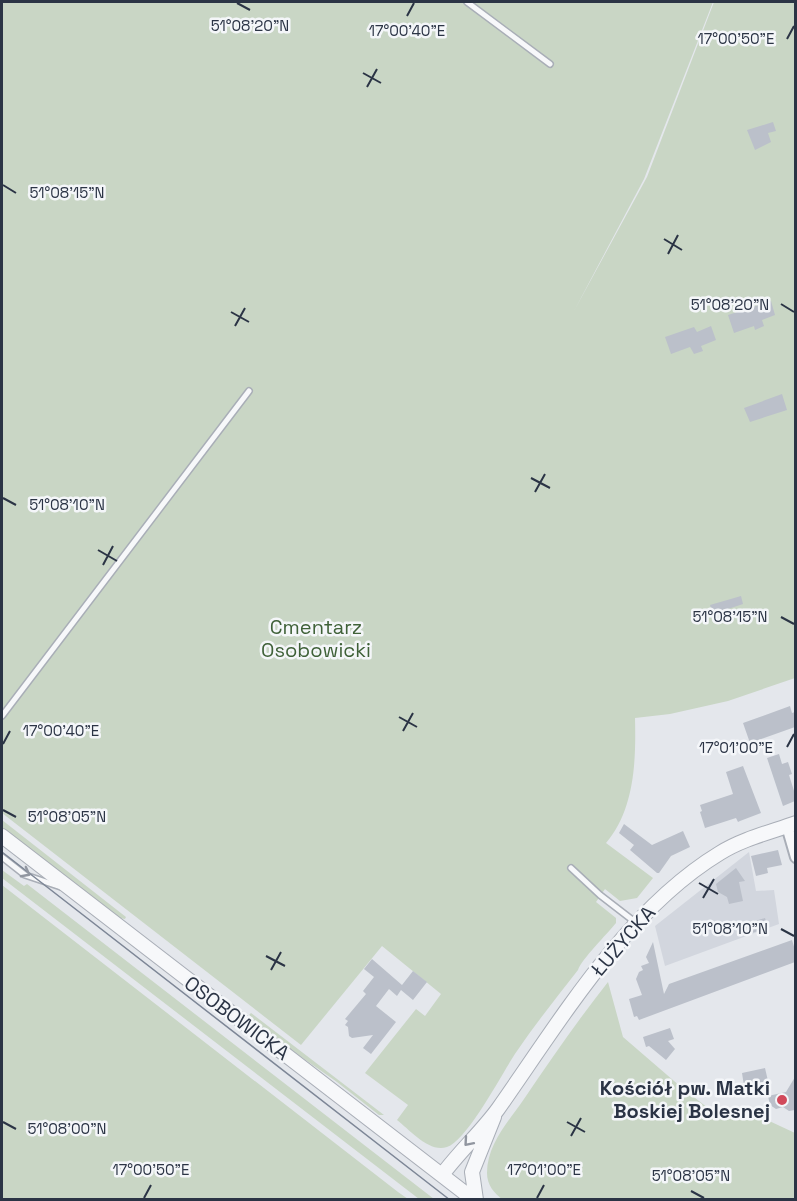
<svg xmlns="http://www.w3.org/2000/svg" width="797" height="1201" viewBox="0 0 797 1201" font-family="'Space Grotesk',sans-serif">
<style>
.built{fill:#d2d6de}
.green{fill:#c9d6c5}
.building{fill:#bbc0ca}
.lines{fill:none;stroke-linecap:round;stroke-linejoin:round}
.service-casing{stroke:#a9aeb7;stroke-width:8}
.minor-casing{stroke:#a9aeb7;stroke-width:14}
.tertiary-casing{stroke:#a9aeb7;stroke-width:16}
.service{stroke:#f7f8fa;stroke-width:5}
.minor{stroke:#f7f8fa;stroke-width:10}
.tertiary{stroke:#f7f8fa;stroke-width:14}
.tram{stroke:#7d8696;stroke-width:1.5}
.oneway{stroke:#9196a0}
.ticks{fill:none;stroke:#2b3445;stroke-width:2}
.poi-dot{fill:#d1495b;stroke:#f4f6f9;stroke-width:2}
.labels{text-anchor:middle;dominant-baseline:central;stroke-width:5;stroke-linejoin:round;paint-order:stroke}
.park-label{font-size:20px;fill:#3f6138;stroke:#f4f6f9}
.street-label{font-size:20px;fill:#2b3445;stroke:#f4f6f9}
.poi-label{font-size:20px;font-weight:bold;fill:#2b3445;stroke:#f4f6f9;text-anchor:end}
.ticks-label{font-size:15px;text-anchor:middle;fill:#2b3445;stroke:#f4f6f9;stroke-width:5;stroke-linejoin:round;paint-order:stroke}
</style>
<rect width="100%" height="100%" fill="#e4e7ec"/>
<path class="built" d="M 749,852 L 756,891 L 774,890 L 779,924 L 665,966 L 655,926 Z"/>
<path class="green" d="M 2,2 L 713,2 L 644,179 L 574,311 L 647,177 L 714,2 L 795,2 L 795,678 L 728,701 L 670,714 L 635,718 C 636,760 635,809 606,843 L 653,878 L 637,898 L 620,901 L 605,889 L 596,902 L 616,918 L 616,923 C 608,933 581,960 578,970 C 557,997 536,1023 517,1051 C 503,1071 468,1140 447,1147 C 429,1153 410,1130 397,1120 L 408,1105 L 365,1073 L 416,1009 L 425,1016 L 441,994 L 382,946 L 301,1045 L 2,813 Z
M 2,820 L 126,917 L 125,919 L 115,917 L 2,829 Z
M 2,870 L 24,886 L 27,884 L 434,1199 L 419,1199 L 2,878 Z
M 2,885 L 398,1192 L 408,1199 L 2,1199 Z
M 608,982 L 623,1037 L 681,1087 L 708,1108 L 765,1119 L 795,1133 L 795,1199 L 503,1200 C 494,1193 487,1185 487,1173 C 487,1144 509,1121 524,1099 C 551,1059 578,1020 608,982 Z
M 251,1013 L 384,1115 L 379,1115 L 337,1082 L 251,1022 L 253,1018 L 249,1015 Z"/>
<path class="building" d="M 773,122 L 776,131 L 768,133 L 771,142 L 755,150 L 747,130 Z
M 771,301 L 775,315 L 762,320 L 764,326 L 755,330 L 754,326 L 734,333 L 728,315 Z
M 711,326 L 716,340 L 701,346 L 703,351 L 694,354 L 690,347 L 671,354 L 665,337 L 694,327 L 697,332 Z
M 782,394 L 787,410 L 750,422 L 744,408 Z
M 741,596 L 743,604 L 713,614 L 710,605 Z
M 790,706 L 792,713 L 795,712 L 795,727 L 750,743 L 743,723 Z
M 779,754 L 782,764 L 788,762 L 792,774 L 789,775 L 795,794 L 795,801 L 783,806 L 767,758 Z
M 743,766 L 761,813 L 740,821 L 738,822 L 736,818 L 705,828 L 700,812 L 702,811 L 700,805 L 733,794 L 726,772 Z
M 624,824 L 652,845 L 683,831 L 690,847 L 671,856 L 659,873 L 657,873 L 630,850 L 634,845 L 619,833 Z
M 778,850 L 782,865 L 767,868 L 768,873 L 756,876 L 751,856 Z
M 736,868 L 745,881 L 739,882 L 743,901 L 729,904 L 727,897 L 718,892 L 716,884 Z
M 765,918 L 768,928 L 748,934 L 745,924 Z
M 792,940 L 795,950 L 795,962 L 639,1020 L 637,1016 L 634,1017 L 629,999 L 642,995 L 636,979 L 639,972 L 643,970 L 641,966 L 649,963 L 646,957 L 653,942 L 664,994 L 669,984 Z
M 372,959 L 402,985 L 413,971 L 427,982 L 413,1000 L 401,990 L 397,996 L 389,989 L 376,1006 L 396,1022 L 371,1054 L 363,1048 L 373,1035 L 352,1038 L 349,1036 L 348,1027 L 345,1025 L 348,1021 L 345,1019 L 366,994 L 363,991 L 374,977 L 364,969 Z
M 670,1028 L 674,1039 L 668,1041 L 675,1049 L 666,1060 L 649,1046 L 646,1047 L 643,1037 Z
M 765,1068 L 768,1081 L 744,1086 L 742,1073 Z
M 795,1077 L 795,1110 L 789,1111 L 783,1107 L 776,1109 L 770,1105 L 768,1096 L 786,1092 Z"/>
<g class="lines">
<defs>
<path id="service" d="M 467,2 L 550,64
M 2,716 L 249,391
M 2,857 L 25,875 L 61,887
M 571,868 L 600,895 L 635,922"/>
<path id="minor" d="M 787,826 L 796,857"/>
<path id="tertiary" d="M 2,836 L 474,1200
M 442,1175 C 459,1152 482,1131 498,1109 C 560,1021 626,910 720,853 C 742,839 771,832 796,823
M 476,1200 L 472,1172 L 494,1117"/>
</defs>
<use href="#service" class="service-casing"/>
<use href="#minor" class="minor-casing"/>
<use href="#tertiary" class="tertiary-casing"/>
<use href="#service" class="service"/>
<use href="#minor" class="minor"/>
<use href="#tertiary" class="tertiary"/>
<path class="tram" d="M 2,852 L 450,1200"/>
</g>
<defs><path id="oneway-chevron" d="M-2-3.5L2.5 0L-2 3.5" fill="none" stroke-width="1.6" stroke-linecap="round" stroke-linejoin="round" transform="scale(1.5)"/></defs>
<g class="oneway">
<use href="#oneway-chevron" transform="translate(26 873) rotate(28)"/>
<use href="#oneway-chevron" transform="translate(468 1142) rotate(131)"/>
</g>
<path class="ticks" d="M 237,3 L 250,10M 407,16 L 414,3M 787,39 L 794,26M 363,73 L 381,83M 367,87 L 377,69M 3,185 L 16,193M 664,239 L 682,250M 668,254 L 678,235M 781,304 L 794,312M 231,312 L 249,322M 235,326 L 245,308M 531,478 L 550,488M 535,492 L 545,474M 3,498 L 16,505M 98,550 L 117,561M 103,565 L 113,546M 781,617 L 794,624M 399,717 L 417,727M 403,731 L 413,713M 3,744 L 10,731M 787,747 L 794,734M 3,810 L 16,817M 699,883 L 718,894M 703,898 L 714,879M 781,929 L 794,936M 266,956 L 285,966M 271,970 L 281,952M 3,1122 L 16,1129M 567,1122 L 585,1132M 571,1136 L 581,1118M 691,1191 L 704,1198M 144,1198 L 151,1185M 537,1198 L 544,1185"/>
<circle class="poi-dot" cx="782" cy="1100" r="6"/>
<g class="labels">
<g class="park-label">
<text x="316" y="627">Cmentarz<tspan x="316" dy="23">Osobowicki</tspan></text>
</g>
<g class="street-label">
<text transform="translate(623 941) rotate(-49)">ŁUŻYCKA</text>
<text transform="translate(237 1018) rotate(37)">OSOBOWICKA</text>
</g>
<g class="poi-label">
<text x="770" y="1088">Kościół pw. Matki<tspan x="770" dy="23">Boskiej Bolesnej</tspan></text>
</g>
</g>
<g class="ticks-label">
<text x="250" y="31">51°08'20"N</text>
<text x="407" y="36">17°00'40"E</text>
<text x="736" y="44">17°00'50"E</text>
<text x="67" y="198">51°08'15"N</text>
<text x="730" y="310">51°08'20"N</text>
<text x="67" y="510">51°08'10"N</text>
<text x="730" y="622">51°08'15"N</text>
<text x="61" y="736">17°00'40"E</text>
<text x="736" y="753">17°01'00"E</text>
<text x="67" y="822">51°08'05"N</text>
<text x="730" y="934">51°08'10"N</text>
<text x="67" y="1134">51°08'00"N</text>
<text x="151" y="1175">17°00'50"E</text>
<text x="544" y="1175">17°01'00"E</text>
<text x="691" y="1181">51°08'05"N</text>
</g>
<rect width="797" height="1201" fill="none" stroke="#2b3445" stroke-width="6"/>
</svg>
